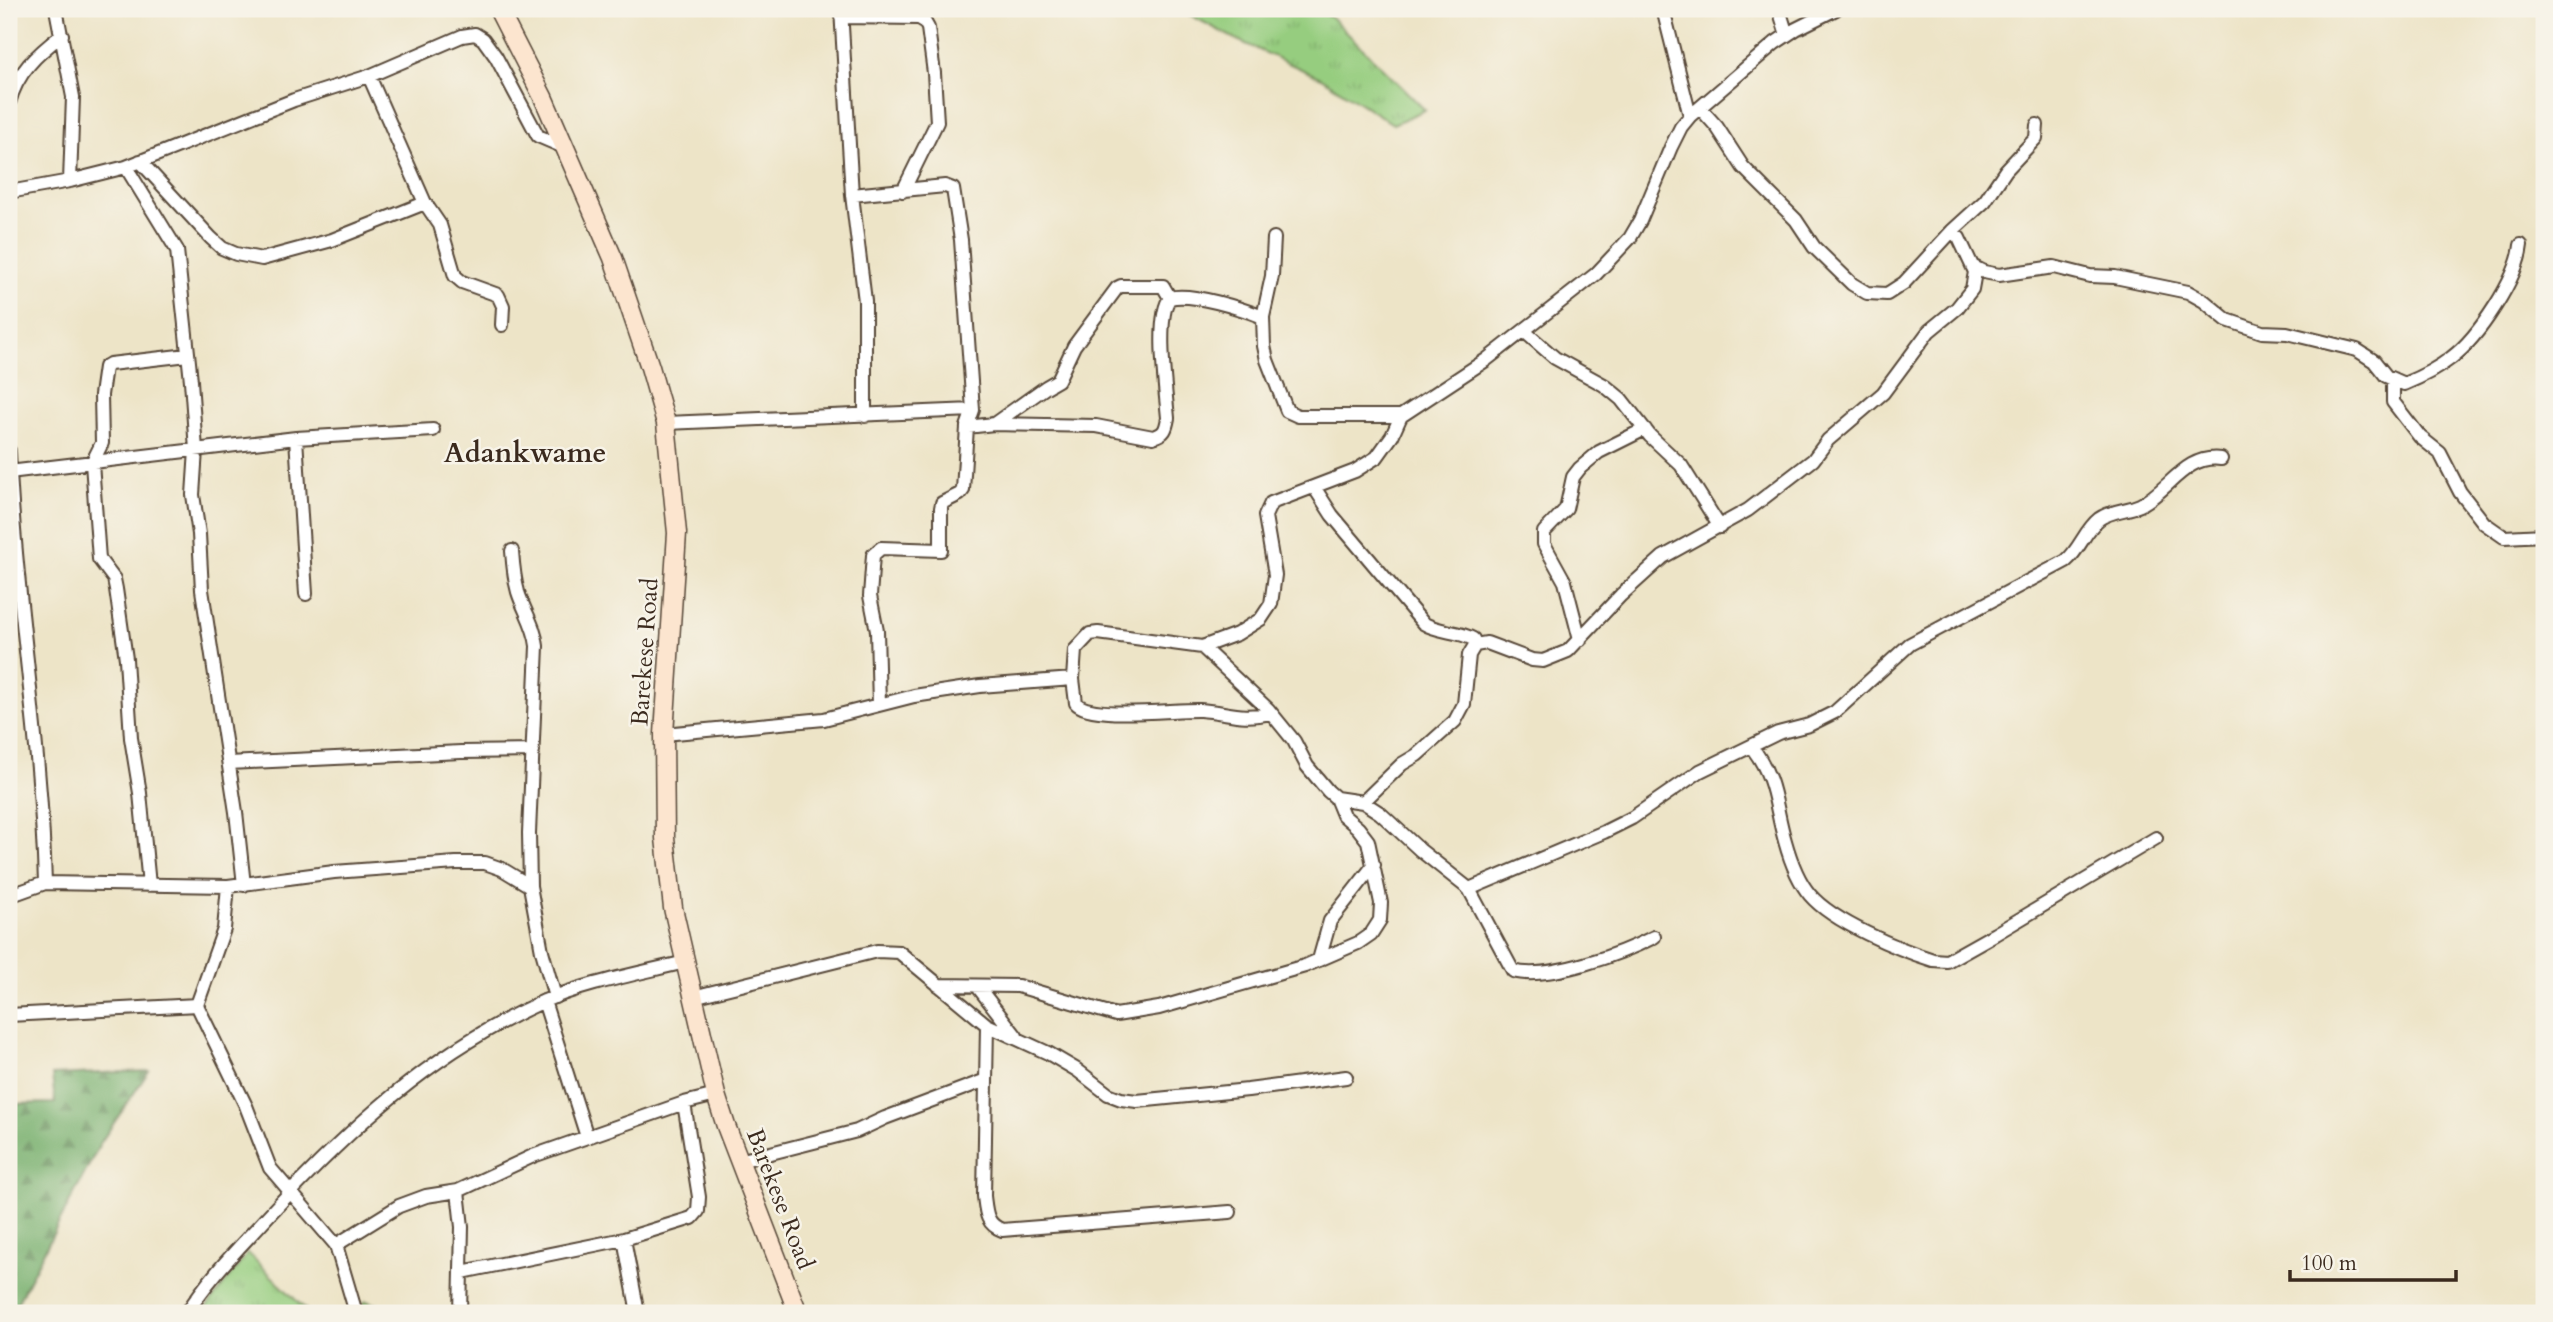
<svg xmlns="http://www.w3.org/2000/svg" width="2553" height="1322" viewBox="0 0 2553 1322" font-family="Cardo,serif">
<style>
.grass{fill:url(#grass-tufts);stroke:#687c4e;stroke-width:2}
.forest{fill:url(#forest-firs);stroke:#5a6d46;stroke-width:2}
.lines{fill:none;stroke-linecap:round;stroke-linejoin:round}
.street-casing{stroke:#564637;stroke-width:16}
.secondary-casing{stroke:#564637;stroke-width:21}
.street{stroke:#fff;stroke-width:12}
.secondary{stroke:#fce5cf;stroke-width:18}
.labels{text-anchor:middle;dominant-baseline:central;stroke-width:5;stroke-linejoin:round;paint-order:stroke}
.street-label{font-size:24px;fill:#3b2a1e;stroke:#f7f3e8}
.quarter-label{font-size:28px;font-weight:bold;fill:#3b2a1e;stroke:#f7f3e8}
</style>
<defs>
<pattern id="grass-tufts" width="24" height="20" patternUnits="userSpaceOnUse" patternTransform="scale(1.75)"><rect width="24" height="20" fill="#96cd7f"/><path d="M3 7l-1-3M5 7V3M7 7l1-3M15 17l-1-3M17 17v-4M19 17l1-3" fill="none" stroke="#82b06d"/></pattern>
<pattern id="forest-firs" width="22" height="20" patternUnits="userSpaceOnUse" patternTransform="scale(1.75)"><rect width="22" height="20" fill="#78b06e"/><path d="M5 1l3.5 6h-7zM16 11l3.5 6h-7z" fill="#648f5a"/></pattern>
</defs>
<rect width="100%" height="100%" fill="#f7f3e8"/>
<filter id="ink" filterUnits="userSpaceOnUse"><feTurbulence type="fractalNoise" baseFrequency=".0143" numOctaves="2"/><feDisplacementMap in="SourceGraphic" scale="14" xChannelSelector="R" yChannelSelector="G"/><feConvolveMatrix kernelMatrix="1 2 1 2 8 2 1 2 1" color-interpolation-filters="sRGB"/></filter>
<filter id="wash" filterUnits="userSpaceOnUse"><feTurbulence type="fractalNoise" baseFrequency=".00686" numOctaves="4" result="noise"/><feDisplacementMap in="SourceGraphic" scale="28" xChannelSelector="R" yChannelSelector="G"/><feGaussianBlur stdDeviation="1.57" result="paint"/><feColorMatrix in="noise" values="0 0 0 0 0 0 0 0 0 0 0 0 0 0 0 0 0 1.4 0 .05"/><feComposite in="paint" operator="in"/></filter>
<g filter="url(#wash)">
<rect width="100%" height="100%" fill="#ede4c7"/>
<path class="grass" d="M 1179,9 L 1316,9 L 1330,16 L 1425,110 L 1393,124 L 1321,78 L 1235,39 Z
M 248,1253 L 309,1313 L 202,1313 Z
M 366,1301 L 398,1313 L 354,1313 Z"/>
<path class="forest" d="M 149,1071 L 101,1142 L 12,1313 L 9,1313 L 9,1104 L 55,1103 L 52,1075 Z"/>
</g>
<g filter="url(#ink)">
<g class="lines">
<defs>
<path id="street" d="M 56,9 L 73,97 L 70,181
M 841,9 L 852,195 L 865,301 L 865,416
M 1663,9 L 1690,116
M 1779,9 L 1787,35
M 841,17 L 919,18 L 924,21 L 928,28 L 934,73 L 937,122 L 903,191
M 369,76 L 425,203 L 440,225 L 455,276 L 462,282 L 498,295 L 503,306 L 502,325
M 9,103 C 17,72 37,54 62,35
M 1700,108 L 1717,127 L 1743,167 L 1796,220 L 1814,247 L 1852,284 L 1867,293 L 1887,294 L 1904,283 L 1952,231 L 1985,201 L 2006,170 L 2036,138 L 2037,125
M 140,161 L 211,238 L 222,248 L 236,254 L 262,259 L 332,240 L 425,203
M 126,167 L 177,250 L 191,381 L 196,450 L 193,495 L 199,534 L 202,590 L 236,812 L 244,885
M 9,192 L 70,181 L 126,167 L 294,100 L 369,76 L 462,36 L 475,34 L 483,39 L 496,57 L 538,136 L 566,148
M 852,195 L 945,186 L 953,189 L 961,240 L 973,410 L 967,427 L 963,490 L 960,494 L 942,503 L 941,508 L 941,550 L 881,548 L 873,555 L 870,596 L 877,631 L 879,705
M 1274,238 L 1272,276 L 1263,317 L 1264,346 L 1267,360 L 1287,411 L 1298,416 L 1401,416
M 1972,266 L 1984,272 L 1999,275 L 2054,267 L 2090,276 L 2115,277 L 2188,292 L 2204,301 L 2227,320 L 2262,332 L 2287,333 L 2357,350 L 2374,361 L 2386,376 L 2404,384 C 2421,377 2437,369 2451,358 C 2478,338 2518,278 2521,245
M 1170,298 C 1191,292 1243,309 1263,317
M 1524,331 L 1555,358 L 1604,385 L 1621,399 L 1650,436 L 1681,465 L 1720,527
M 2393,379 L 2393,402 L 2420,437 L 2440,453 L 2460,492 L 2484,523 L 2504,537 L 2544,535
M 666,423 L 973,410
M 994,424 L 1046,387 L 1058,380 L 1074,346 L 1117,288 L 1121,286 L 1163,286 L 1170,298
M 967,427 L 994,424 L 1096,426 L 1153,437 C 1165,434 1166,429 1168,418 C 1166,393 1155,316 1170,298
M 296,438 L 306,594
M 9,451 C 15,596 41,739 45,883
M 9,472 L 296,438 L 433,430
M 1314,487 L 1332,515 L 1423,623 C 1439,633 1457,630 1473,639 L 1475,645
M 512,551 C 513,565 514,578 518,592 C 524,611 535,626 537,646 L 529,833 L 530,886 L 542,951 L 555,997
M 1580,640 L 1565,582 L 1544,544 L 1544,532 L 1566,509 L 1573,477 L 1580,468 L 1599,452 L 1645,429
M 1202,647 L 1268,709 L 1294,741 L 1307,766 L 1328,791 L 1336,798 L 1363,802 L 1380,813 L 1420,850 L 1469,889 L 1513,971 C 1548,981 1623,953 1654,937
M 1073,679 L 1076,703 C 1090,720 1176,709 1200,710 C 1229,712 1240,720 1271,713
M 664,734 L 824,719 L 914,696 L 980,686 L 1073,679 L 1075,650 L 1090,634 L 1098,633 L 1202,647 L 1237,634 L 1261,619 L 1271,604 L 1275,575 L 1265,516 L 1271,503 L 1355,471 L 1377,457 L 1392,436 L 1401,416 L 1486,360 L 1596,274 L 1630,238 L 1640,221 L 1671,147 L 1681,127 L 1690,116 L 1775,43 L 1796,29 L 1836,9
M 1751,746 C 1777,780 1774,803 1785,841 C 1790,859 1798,881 1810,895 C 1833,922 1898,949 1933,960 L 1947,961 L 1995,934 L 2156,838
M 229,763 L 461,752 L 533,751
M 1363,802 L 1402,764 L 1417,755 L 1455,721 L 1464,704 L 1469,655 L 1475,645 L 1487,643 L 1532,660 L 1543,661 L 1568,651 L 1621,595 L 1663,557 L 1748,510 L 1813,460 L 1828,440 L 1883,393 L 1929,331 L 1957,308 L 1972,289 L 1975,272 L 1959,238 L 1952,231
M 149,885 L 140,793 L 131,738 L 126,659 L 116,589 L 114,579 L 99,559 L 92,463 L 102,443 L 101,395 L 105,367 L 110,364 L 188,355
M 228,886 L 224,929 L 197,1005 L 246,1106 L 270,1168 L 336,1245 L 356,1313
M 1469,889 L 1604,832 L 1632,818 L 1700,771 L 1778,733 L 1809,725 L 1835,712 L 1910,644 L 2066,561 C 2080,549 2085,530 2099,519 C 2111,510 2127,511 2140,505 C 2169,491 2185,454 2221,459
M 9,896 L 45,883 L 228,886 L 334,872 L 456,863 L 485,863 L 502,869 L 530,886
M 1319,960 L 1330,921 L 1374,865
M 938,985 L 1018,986 L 1116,1015 L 1159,1008 L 1305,966 L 1358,943 L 1371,934 L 1380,920 L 1381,903 L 1368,841 L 1358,828 L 1343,815 L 1336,798
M 978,987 L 1016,1036
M 693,997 L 877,951 L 899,952 L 987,1025 L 1048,1053 L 1077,1070 L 1108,1094 L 1121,1099 L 1137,1101 L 1248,1090 L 1346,1077
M 544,1001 L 587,1137
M 9,1015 L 197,1005
M 987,1025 L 984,1196 C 986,1212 986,1224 1002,1230 L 1230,1212
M 739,1161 L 857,1131 L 885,1118 L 986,1080
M 458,1191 L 462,1227 L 460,1313
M 624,1239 L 638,1313
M 336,1245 L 399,1206 L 426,1196 L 458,1191 L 533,1156 L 684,1103 L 716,1095
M 462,1272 L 624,1239 L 692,1218 L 698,1211 L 699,1197 L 684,1103
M 187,1313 C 209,1277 240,1247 268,1216 C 350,1128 431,1052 542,1002 C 582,984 641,973 685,962"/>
<path id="secondary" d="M 498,9 L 543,97 L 613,258 L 650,367 L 666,423 L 677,533 L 664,734 L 665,838 L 673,908 L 716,1095 L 726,1126 L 798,1313"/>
</defs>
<use href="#street" class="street-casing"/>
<use href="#secondary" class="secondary-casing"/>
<use href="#street" class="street"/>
<use href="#secondary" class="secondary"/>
</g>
</g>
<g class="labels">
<g class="street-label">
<text transform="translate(645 652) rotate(-86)">Barekese Road</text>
<text transform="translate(780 1199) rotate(69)">Barekese Road</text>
</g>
<g class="quarter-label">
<text x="525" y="453">Adankwame</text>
</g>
</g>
<rect width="2553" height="1322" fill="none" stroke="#f7f3e8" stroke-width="35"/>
<path d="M2290 1270v10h166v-10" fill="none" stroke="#3b2a1e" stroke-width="3.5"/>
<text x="2301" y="1270" font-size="21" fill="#3b2a1e" stroke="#f7f3e8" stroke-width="5" paint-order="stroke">100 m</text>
</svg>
